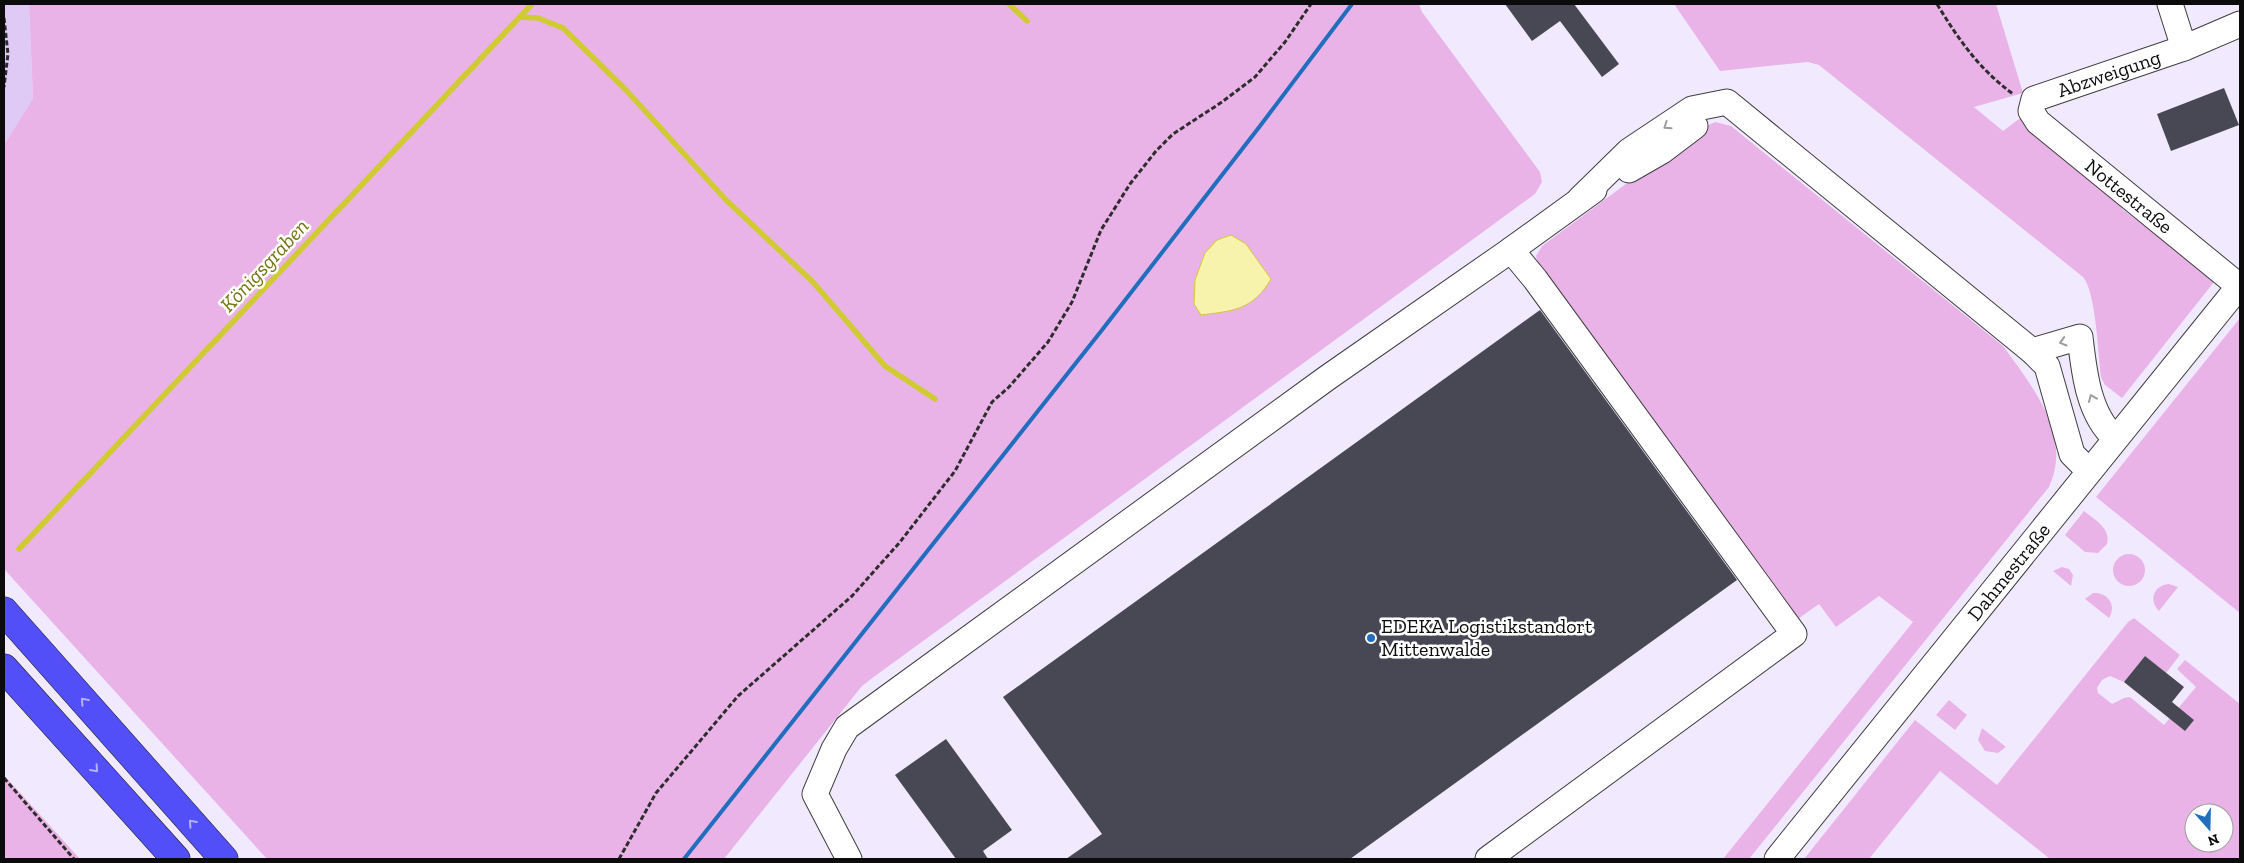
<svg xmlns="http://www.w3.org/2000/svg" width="2244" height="863" viewBox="0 0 2244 863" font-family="'Zilla Slab',serif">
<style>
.farmland{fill:#decaf5}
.green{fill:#eab3e7;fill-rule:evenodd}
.water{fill:#f7f3ad;stroke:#d0ca33}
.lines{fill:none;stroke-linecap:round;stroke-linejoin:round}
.stream{stroke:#d0ca33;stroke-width:5.5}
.building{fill:#484854}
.minor-casing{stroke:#3e3e3e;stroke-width:27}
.highway-casing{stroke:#1c1c1c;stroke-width:29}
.path{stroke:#2d2d2d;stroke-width:3;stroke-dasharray:5 2.5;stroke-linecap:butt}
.minor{stroke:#fff;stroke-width:25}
.highway{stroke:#524ff8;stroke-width:28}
.rail{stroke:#216dbe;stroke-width:4}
.oneway{stroke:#9d9d9d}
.oneway2{stroke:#b1b0fc}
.poi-dot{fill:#216dbe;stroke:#fff;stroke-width:2}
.labels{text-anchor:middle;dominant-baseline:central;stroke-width:5;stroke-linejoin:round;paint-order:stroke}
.street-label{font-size:20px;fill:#0b0b0b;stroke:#fff}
.poi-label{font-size:20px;fill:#0b0b0b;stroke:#fff;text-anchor:start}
.water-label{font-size:21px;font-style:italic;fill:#747412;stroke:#fff}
</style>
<rect width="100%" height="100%" fill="#f1eaff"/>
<path class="farmland" d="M 4,4 L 29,4 L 33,100 L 4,145 Z"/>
<path class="green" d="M 29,4 L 1419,4 L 1422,12 L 1540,172 L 1542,182 L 1535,194 L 871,679 L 862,686 L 724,859 L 267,859 L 4,569 L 4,145 L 33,99 Z
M 1674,4 L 1996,4 L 2023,93 L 1974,107 L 2003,131 L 2023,116 L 2111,189 L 2122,209 L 2195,264 L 2214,282 L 2122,398 L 2105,385 L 2101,377 C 2098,354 2096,292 2083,277 L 1819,65 L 1808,62 L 1720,71 Z
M 1715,122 L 1731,126 L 2003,346 C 2032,386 2073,435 2049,487 L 1749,859 L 1723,859 L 1913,622 L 1879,596 L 1836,627 L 1819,604 L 1795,621 L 1538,264 L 1536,256 L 1542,246 L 1699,130 Z
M 2240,318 L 2240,613 L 2096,497 Z
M 2084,511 C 2095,520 2111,528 2107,544 L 2098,553 L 2085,552 L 2065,535 Z
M2113 570a16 16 0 1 1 32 0a16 16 0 1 1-32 0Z
M 2062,567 L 2069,569 L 2073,575 L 2071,586 L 2053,571 Z
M 2169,584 L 2178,587 L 2159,611 C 2148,600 2154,585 2169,584 Z
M 2093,593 C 2108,592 2117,605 2109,618 L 2085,599 Z
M 2134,618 L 2180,655 L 2166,673 L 2145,656 L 2124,682 L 2110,676 L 2102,680 L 2097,688 L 2098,693 L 2112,704 L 2124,698 L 2130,697 L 2164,725 L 2196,687 L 2177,669 L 2185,660 L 2240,704 L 2240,859 L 2050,859 L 1940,771 L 1869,859 L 1804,859 L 1915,720 L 1997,785 L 2128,622 ZM 2194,813 L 2224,813 L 2224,843 L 2194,843 Z
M 1949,700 L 1967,715 L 1955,730 L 1936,715 Z
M 1982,728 L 2006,747 L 1998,753 L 1985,751 L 1978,740 Z
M 4,775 L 80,859 L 4,859 Z"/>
<path class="water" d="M 1231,235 L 1246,244 L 1271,279 C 1253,310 1233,311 1201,315 L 1194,304 L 1195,280 L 1205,253 L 1217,240 Z"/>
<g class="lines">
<path class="stream" d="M 1009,4 L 1027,21
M 520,17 L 538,18 L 563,28 L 626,90 L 726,200 L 813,282 L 885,366 L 935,399
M 19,549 L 532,4"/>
</g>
<path class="building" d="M 1505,4 L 1574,4 L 1619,64 L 1602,77 L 1560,21 L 1532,41 Z
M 2224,88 L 2239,125 L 2171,151 L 2157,114 Z
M 1540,310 L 1737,580 L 1350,859 L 1066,859 L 1102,834 L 1003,697 Z
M 2145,656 L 2184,687 L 2172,702 L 2194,720 L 2185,731 L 2124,682 Z
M 946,739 L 1012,830 L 983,851 L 988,859 L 956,859 L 895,775 Z"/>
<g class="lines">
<defs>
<g id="minor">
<path d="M 2170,4 L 2184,48"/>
<path d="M 1629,170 L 1662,151 L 1695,126"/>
<path d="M 1580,199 L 1629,151 L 1692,109 L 1727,102 L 2032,351 L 2047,366 L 2072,454 L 2089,471"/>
<path d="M 1511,250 L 1594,190"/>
<path id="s1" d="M 2239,286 L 2038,122 L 2031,111 L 2034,99 L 2184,48 L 2240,24"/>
<path d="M 2032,351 L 2080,337 C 2084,371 2088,414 2115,438"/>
<path d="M 849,859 L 815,794 L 834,749 L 847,727 L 1327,378 L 1511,250 L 1535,279 L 1794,634 L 1488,859"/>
<path id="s2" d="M 1777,859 L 2240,285"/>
</g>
<path id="highway" d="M 4,611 L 224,859
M 4,668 L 176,859"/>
</defs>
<use href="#minor" class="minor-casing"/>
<use href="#highway" class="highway-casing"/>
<path class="path" d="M 1937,4 C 1959,40 1978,68 2013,94
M 4,18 L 8,54 L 4,87
M 4,778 L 74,859
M 619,859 L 656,793 L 738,696 L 852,596 L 900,542 L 955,471 L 992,402 L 1009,387 L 1048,342 L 1072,302 L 1101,230 L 1130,184 L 1156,151 L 1173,134 L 1222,102 L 1255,77 L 1285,42 L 1311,4"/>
<use href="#minor" class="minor"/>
<use href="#highway" class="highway"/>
<path class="rail" d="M 684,859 L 1102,330 L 1260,126 L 1352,4"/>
</g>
<defs><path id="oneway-chevron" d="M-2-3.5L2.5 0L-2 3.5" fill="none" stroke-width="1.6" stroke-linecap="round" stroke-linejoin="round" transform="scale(1.25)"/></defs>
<g class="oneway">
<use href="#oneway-chevron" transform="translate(1667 126) rotate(146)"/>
<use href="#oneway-chevron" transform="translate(2063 342) rotate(164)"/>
<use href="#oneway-chevron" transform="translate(2092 398) rotate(-113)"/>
</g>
<g class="oneway2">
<use href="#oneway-chevron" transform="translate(84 701) rotate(-132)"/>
<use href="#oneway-chevron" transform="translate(95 769) rotate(48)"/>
<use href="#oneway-chevron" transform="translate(192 823) rotate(-132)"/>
</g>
<circle class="poi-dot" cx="1371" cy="638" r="5"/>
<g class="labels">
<g class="street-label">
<text stroke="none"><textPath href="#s1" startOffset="364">Abzweigung</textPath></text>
<text transform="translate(2129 196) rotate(39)">Nottestraße</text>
<text stroke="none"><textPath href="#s2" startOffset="369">Dahmestraße</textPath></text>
</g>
<g class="poi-label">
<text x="1381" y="626">EDEKA Logistikstandort<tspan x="1381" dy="23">Mittenwalde</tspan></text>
</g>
<g class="water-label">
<text transform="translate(264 265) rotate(-47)">Königsgraben</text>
</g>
</g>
<rect width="2244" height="863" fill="none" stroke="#0b0b0b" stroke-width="10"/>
<g transform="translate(2209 828) rotate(160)"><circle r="24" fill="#ffffff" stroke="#9d9d9d"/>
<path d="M0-4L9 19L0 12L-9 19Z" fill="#216dbe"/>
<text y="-8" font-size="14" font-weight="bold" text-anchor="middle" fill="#0b0b0b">N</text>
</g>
</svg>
